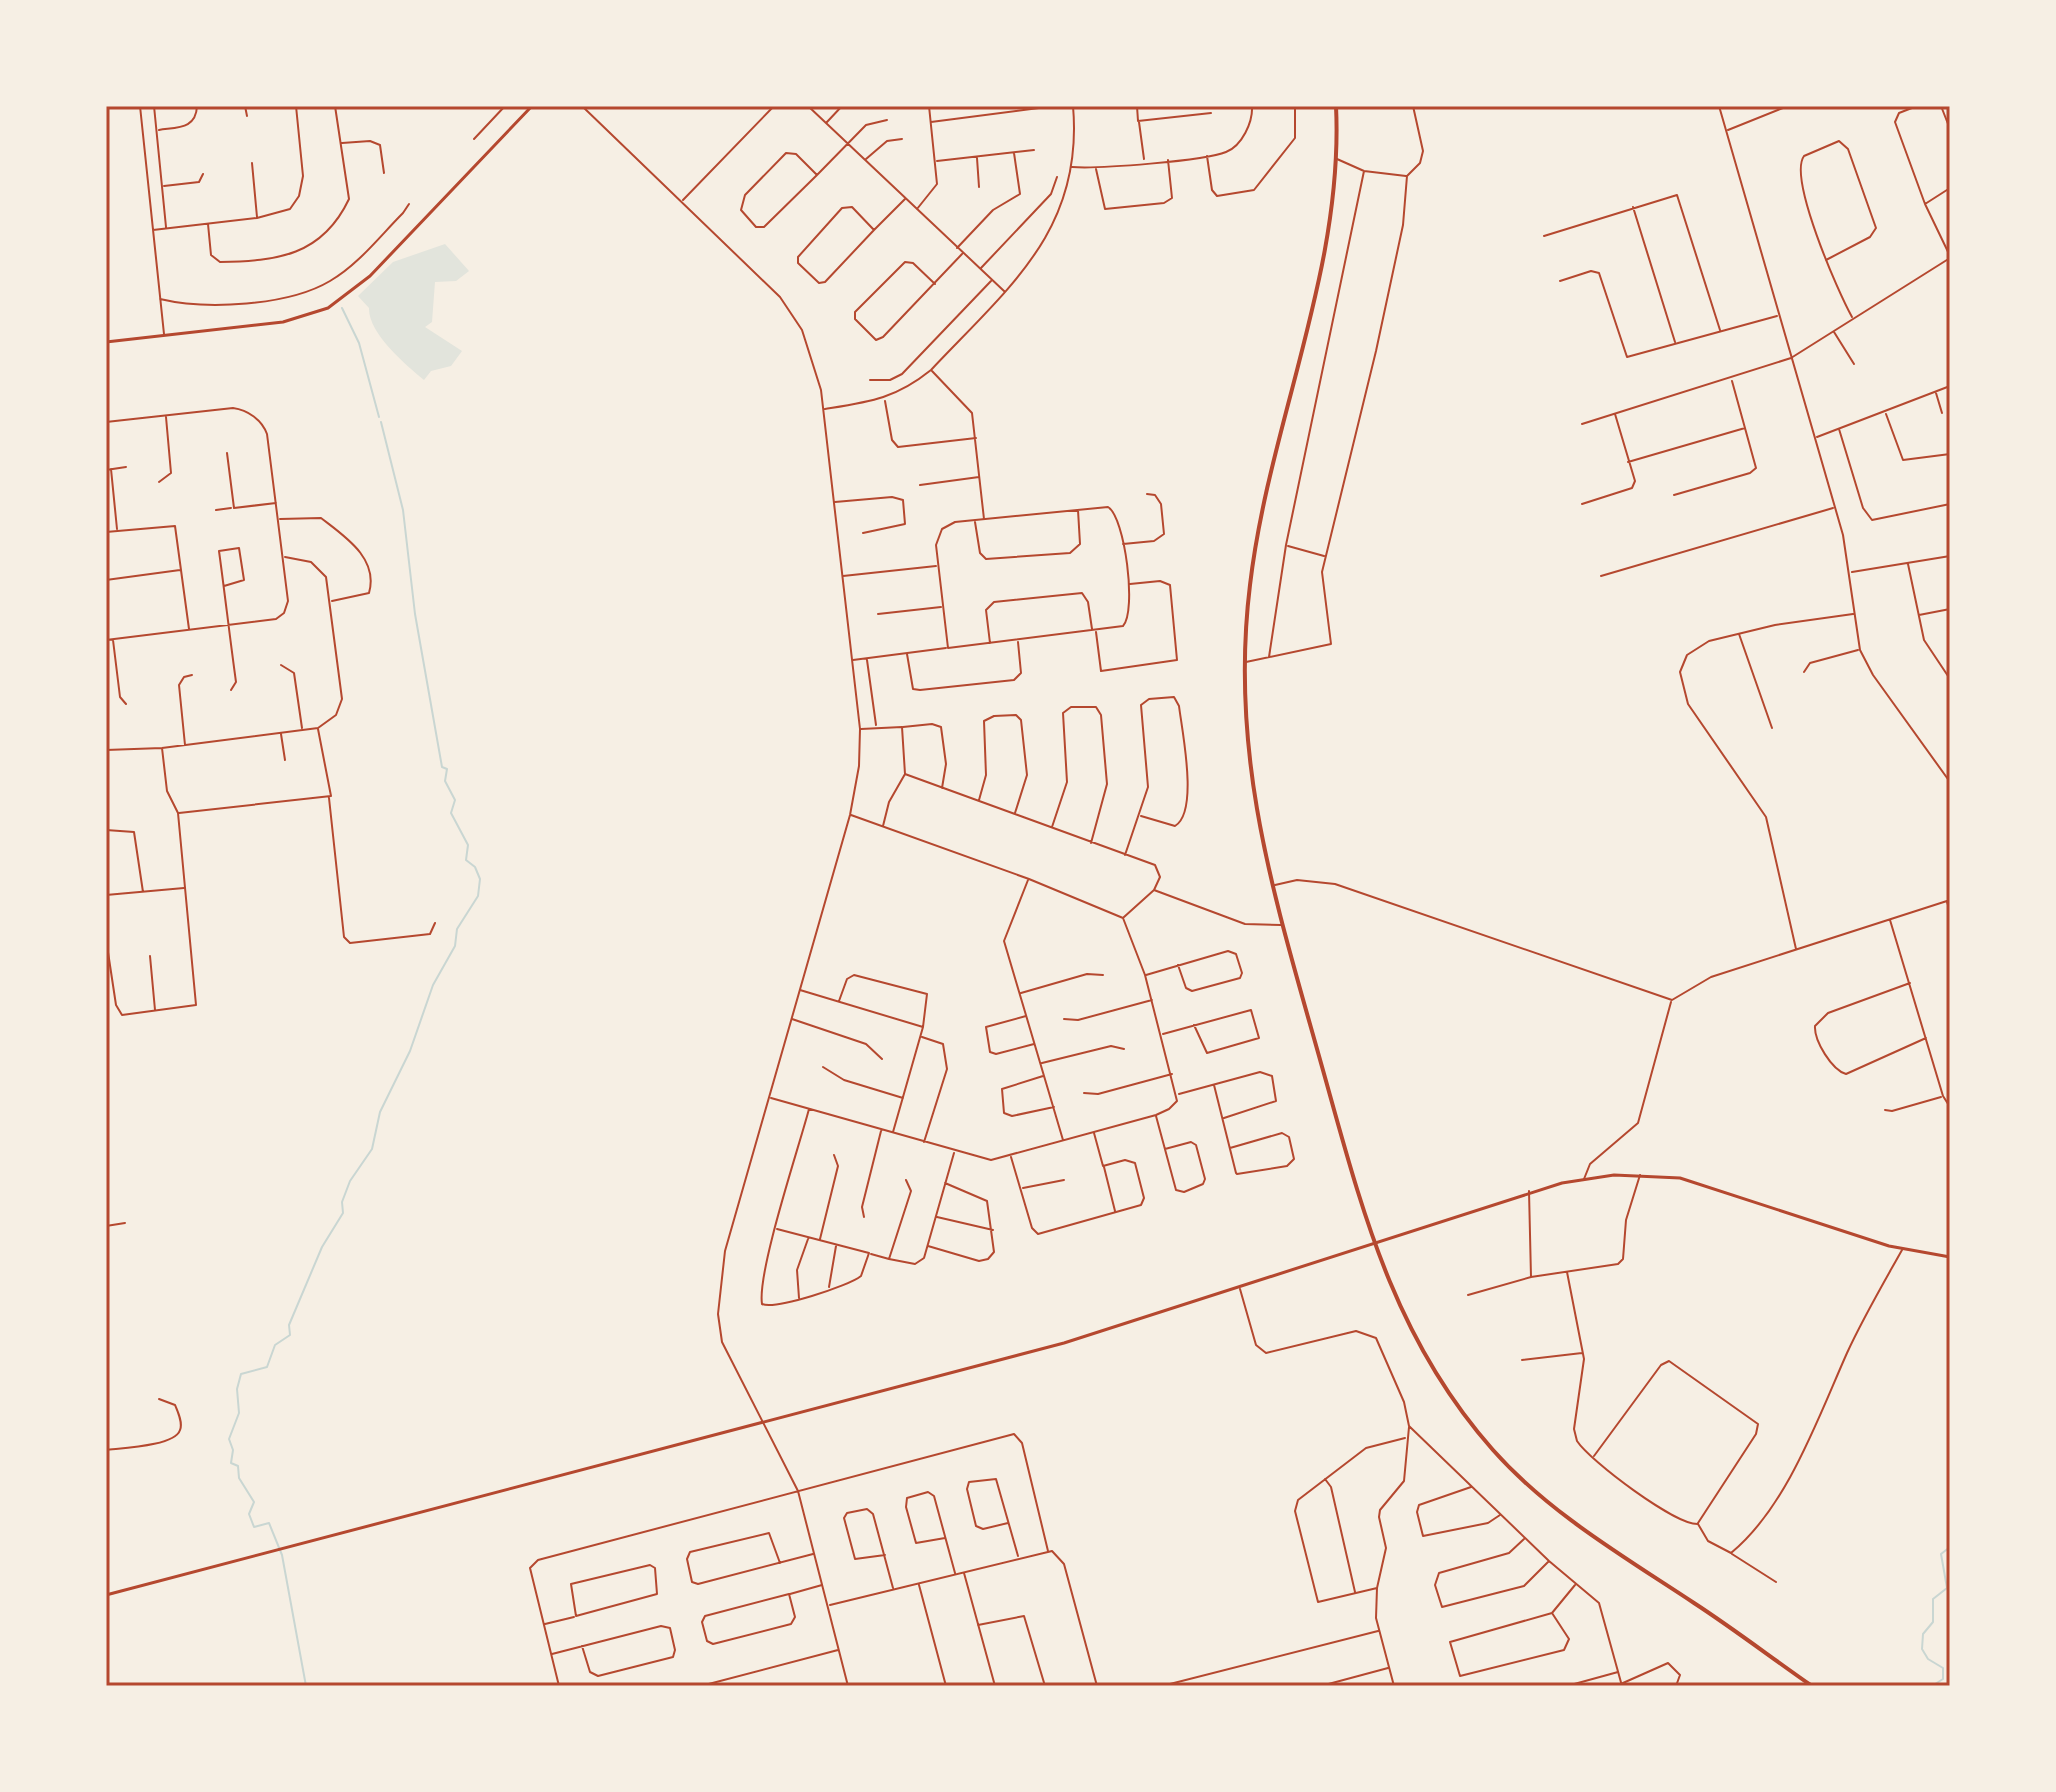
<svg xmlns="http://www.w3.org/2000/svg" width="2056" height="1792" viewBox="0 0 2056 1792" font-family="'Alegreya Sans',sans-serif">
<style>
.green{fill:#e2e4dc}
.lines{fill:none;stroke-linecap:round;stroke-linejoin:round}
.stream{stroke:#c9d6d2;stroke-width:2}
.minor{stroke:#b5482f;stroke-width:2}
.tertiary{stroke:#b5482f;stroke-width:3}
.primary{stroke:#b5482f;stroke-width:4}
.neatline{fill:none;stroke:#b5482f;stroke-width:3}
</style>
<rect width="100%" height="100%" fill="#f6efe4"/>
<path class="green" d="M 445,244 L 469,271 L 456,281 L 435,282 L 432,322 L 425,327 L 462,351 L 451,366 L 431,371 L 424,380 C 406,365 368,333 369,308 L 358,296 L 393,262 Z"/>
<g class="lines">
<path class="stream" d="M 342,308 L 359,343 L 379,417
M 306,1686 L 282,1555 L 269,1523 L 254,1527 L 249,1514 L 254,1502 L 239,1478 L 238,1466 L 231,1463 L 233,1450 L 229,1439 L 239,1413 L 237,1389 L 241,1374 L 267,1367 L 275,1345 L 290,1335 L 289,1325 L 322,1247 L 343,1213 L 342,1202 L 350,1181 L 372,1149 L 380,1112 L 410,1051 L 433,985 L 455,946 L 457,929 L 478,896 L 480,879 L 475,867 L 466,860 L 468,845 L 451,813 L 455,800 L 445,781 L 447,769 L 442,767 L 415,614 L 403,510 L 381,422
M 1932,1686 L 1943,1679 L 1943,1668 L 1928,1659 L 1922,1649 L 1923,1634 L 1933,1622 L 1933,1599 L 1947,1588 L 1941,1554 L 1950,1547"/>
<path class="minor" d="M 140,106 L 164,334
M 154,106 L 166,227
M 245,106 L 247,116
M 582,106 L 780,297 L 802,330 L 821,390 L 860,729 L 859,766 L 850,815 L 725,1251 L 718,1314 L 722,1342 L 798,1491 L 848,1686
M 808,106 L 1004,291
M 1137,106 L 1138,121 L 1211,113
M 1719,106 L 1843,535 L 1860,650 L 1873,675 L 1950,782
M 1917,106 L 1899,113 L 1895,122 L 1925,204 L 1950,256
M 1941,106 L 1950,129
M 298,107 L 312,106
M 827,122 L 842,106
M 931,122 L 1054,106
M 1139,122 L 1144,159
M 159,130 C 178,127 196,129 197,106
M 1728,130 L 1788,106
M 474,139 L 505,106
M 342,143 L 370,141 L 380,145 L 384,173
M 1207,156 L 1212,190 L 1217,196 L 1254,190 L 1295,138 L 1295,106
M 977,158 L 979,187
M 866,159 L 887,141 L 902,139
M 1337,159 L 1364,171 L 1406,176
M 937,161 L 1034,150
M 252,163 L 257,217
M 1072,167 C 1097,169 1205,161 1226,152 C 1242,146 1253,122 1252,106
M 1096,169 L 1105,209 L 1164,203 L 1172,198 L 1168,160
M 817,175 L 764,227 L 756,227 L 741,210 L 745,195 L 786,153 L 796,154 L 817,175 L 866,125 L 887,120
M 164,186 L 199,182 L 203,174
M 683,200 L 774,106
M 1925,204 L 1950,188
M 1633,207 L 1675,342
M 917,209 L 937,184 L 929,106
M 208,224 L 211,255 L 220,262 C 277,261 322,256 349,199 L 335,106
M 153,230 L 257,218 L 290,209 L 299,196 L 303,176 L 296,106
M 874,230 L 825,282 L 819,283 L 798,263 L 798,257 L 842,208 L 852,207 L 874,230 L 905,199
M 1544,236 L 1677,195 L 1720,330
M 957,248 L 993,210 L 1020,194 L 1014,153
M 1826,260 L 1870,237 L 1876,228 L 1848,149 L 1839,141 L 1804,156 C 1788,178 1838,292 1852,317
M 981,268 L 1051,194 L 1057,177
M 1560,281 L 1591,271 L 1599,273 L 1627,357 L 1777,316
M 935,284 L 913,263 L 905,262 L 855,312 L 855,319 L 876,340 L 883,337 L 962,254
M 160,299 C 206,310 288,306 330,281 C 358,265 380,236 403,213 L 409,204
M 1834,332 L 1854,364
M 932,371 L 972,413 L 984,519
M 870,380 L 890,380 L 902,374 L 991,281
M 1936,393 L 1942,413
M 885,401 L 892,440 L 898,447 L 976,438
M 825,409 C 869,402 895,399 931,370 C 1008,288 1084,230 1073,106
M 1886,414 L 1903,460 L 1950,454
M 106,422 L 233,408 C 248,410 262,420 267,434 L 288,601 L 284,613 L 276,619 L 106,640
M 1582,424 L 1791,358 L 1950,258
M 1839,429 L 1863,508 L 1872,520 L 1950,504
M 1817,437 L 1950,386
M 227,453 L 234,508 L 276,503
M 1628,462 L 1745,428
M 111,469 L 117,529
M 106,470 L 126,467
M 159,482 L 171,473 L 166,417
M 920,485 L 979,477
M 1674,495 L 1750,473 L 1756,468 L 1732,381
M 835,502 L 892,497 L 903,500 L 905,524 L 863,533
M 1582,504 L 1632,488 L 1635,481 L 1615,414
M 1108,507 C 1125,517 1137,611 1123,626 L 948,648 L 936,545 L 942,529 L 955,522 Z
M 216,510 L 231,508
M 280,519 L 321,518 C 344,536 379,558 369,593 L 332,601
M 975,522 L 980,553 L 986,559 L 1070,553 L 1080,544 L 1078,510
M 106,532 L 175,526 L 189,629
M 1123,544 L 1154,541 L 1164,534 L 1161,504 L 1155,495 L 1147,494
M 1288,546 L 1324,556
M 1908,564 L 1924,640 L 1950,679
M 1852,572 L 1950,556
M 843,576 L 936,566
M 1601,576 L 1833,508
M 106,580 L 180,570
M 224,586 L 244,580 L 239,548 L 219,551 C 225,595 230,639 236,682 L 231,690
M 878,614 L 941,607
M 1919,615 L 1950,609
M 1096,632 L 1101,671 L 1177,660 L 1170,585 L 1160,581 L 1130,584
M 1739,634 L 1772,728
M 113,640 L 120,697 L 126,704
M 990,643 L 986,610 L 994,602 L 1082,593 L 1088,602 L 1092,629
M 907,654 L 913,689 L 920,690 L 1014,680 L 1021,673 L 1018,642
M 1269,657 L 1286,545 L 1364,171
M 853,660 L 946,648
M 867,660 L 876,725
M 1246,662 L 1331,644 L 1322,572 L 1376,351 L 1403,225 L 1407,176 L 1420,163 L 1423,151 L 1413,106
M 281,665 L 294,673 L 302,728
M 1804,672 L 1810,663 L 1858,650
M 903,727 L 932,724 L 941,727 L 946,764 L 942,788
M 861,729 L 902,727 L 905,774 L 889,802 L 883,826
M 281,734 L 285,760
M 185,745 L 179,685 L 184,677 L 192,675
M 106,750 L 162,748 L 318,728 L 336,715 L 342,699 L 326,577 L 311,562 L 285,557
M 905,774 L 1155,865 L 1160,877 L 1154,890
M 329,798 L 344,937 L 350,943 L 430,934 L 435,923
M 979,800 L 986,775 L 984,721 L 994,716 L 1016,715 L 1021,720 L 1027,775 L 1015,813
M 179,813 L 331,796 L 318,729
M 1052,827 L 1067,782 L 1063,713 L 1071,707 L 1096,707 L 1101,715 L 1107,784 L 1091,843
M 106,830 L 134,832 L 143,892
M 1125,855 L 1148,787 L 1141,705 L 1149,699 L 1174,697 L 1179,706 C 1182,731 1199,812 1175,826 L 1141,816
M 1028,880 L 1004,941 L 1063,1140
M 1275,885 L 1297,880 L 1335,884 L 1672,1000 L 1711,977 L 1950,900
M 106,895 L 184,888
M 1947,902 L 1950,911
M 1124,917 L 1154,890 L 1245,924 L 1281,925
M 1890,920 L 1943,1096 L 1950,1107
M 106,939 L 116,1005 L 122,1015 L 196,1005 L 178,813 L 167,791 L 162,748
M 1796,949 L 1766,817 L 1688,704 L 1680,672 L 1687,655 L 1709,641 L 1775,625 L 1853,614
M 150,956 L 155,1010
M 1146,975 L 1228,951 L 1236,954 L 1242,973 L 1240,978 L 1192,991 L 1186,988 L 1178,965
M 1910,983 L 1828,1013 L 1815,1026 C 1814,1041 1832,1070 1846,1074 L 1926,1038
M 800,990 L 923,1027 L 893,1132
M 1021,993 L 1087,974 L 1103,975
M 839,1001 L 847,979 L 854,975 L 927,994 L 923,1027
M 1026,1016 L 986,1027 L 990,1052 L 996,1054 L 1034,1044
M 792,1019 L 866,1044 L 882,1059
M 1064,1019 L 1078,1020 L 1152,1000
M 1163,1034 L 1251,1010 L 1259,1038 L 1207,1053 L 1194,1025
M 922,1037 L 943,1044 L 947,1069 L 924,1142
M 1042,1063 L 1111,1046 L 1124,1049
M 823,1067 L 844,1080 L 903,1098
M 1043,1076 L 1002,1089 L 1004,1113 L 1012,1116 L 1054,1107
M 1214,1085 L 1236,1173 L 1237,1174 L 1287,1166 L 1294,1159 L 1289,1137 L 1282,1133 L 1230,1148
M 1084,1093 L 1098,1094 L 1172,1074
M 1179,1094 L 1260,1072 L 1272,1076 L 1276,1101 L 1224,1118
M 771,1098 L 991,1160 L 1156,1115 L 1169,1109 L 1177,1101 L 1145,975 L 1123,918 L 1029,879 L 851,815
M 1885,1110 L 1892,1111 L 1941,1097
M 1156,1116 L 1176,1190 L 1184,1192 L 1203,1184 L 1205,1179 L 1196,1145 L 1191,1142 L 1165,1149
M 1011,1157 L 1032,1228 L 1038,1234 L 1141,1205 L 1144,1198 L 1135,1163 L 1125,1160 L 1103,1166 L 1094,1133
M 1104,1167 L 1115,1211
M 1584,1179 L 1590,1164 L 1638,1123 L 1671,1002
M 1023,1188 L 1064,1180
M 1529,1191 L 1531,1277
M 864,1217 L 862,1207 L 881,1131
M 937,1217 L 993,1230
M 106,1226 L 125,1223
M 777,1229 L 869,1253 L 861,1276 C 849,1286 775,1310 762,1304 C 757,1272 799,1147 809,1109
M 820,1239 L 838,1166 L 834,1155
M 928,1246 L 979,1261 L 988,1259 L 994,1252 L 987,1201 L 945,1183
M 871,1254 L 889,1259 L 911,1191 L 906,1180
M 889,1259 L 915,1264 L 924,1258 L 954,1153
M 1567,1272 L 1584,1359 L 1574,1429 L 1577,1441 C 1590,1461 1675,1525 1698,1524 L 1708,1541 L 1731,1553 C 1787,1507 1818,1418 1847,1353 C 1863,1318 1883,1284 1902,1250
M 829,1287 L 836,1246
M 1240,1289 L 1256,1345 L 1266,1353 L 1356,1331 L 1376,1338 L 1404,1402 L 1409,1426 L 1549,1561 L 1599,1603 L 1622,1686
M 1468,1295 L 1531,1277 L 1618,1264 L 1623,1259 L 1626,1220 L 1640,1175
M 799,1298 L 797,1270 L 808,1239
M 1522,1360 L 1582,1353
M 106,1450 C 122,1448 175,1446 180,1430 C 183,1423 178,1412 175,1405 L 159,1399
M 1594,1456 L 1661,1365 L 1669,1361 L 1758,1424 L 1756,1434 L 1698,1523
M 1325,1479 L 1331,1487 L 1355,1592
M 1471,1487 L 1419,1505 L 1417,1512 L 1423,1536 L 1488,1523 L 1500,1515
M 1008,1523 L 983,1529 L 976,1526 L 967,1489 L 969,1482 L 996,1479 L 1018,1556
M 945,1538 L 916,1543 L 906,1507 L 907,1498 L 928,1492 L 934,1496 L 955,1573
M 1524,1539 L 1509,1553 L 1439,1573 L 1435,1585 L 1442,1607 L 1524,1586 L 1548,1562
M 1732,1554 L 1776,1582
M 885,1555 L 855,1559 L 844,1518 L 847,1513 L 867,1509 L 873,1514 L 893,1588
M 780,1563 L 769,1533 L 690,1552 L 687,1559 L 692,1582 L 698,1584 L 813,1554
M 650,1565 L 655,1568 L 657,1594 L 576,1616 L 571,1584 Z
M 964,1573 L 995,1686
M 919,1585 L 946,1686
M 1377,1588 L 1318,1602 L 1295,1511 L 1298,1500 L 1366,1448 L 1405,1438
M 789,1594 L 795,1617 L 791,1624 L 713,1644 L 707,1641 L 702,1622 L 705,1616 Z
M 790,1594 L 822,1585
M 830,1605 L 1052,1551 L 1064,1564 L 1097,1686
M 1552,1613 L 1569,1639 L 1564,1650 L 1460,1676 L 1450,1642 L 1552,1613 L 1575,1585
M 545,1624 L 574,1617
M 978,1625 L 1024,1616 L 1045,1686
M 552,1654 L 661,1626 L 670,1628 L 675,1650 L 673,1657 L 598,1676 L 590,1672 L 582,1646
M 1623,1683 L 1668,1663 L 1680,1675 L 1676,1686
M 1166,1685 L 1378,1631
M 559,1686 L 530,1568 L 538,1560 L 1014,1434 L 1022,1443 L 1048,1551
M 701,1686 L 838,1650
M 1321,1686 L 1388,1668
M 1394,1686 L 1376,1618 L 1377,1588 L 1386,1548 L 1379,1517 L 1380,1510 L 1404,1481 L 1409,1427
M 1567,1686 L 1618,1672"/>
<path class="tertiary" d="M 106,342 L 283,322 L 328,308 L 370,276 L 532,106
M 106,1595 L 1064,1343 L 1562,1183 L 1614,1175 L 1680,1178 L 1889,1246 L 1950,1257"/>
<path class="primary" d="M 1336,106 C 1344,271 1269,423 1250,585 C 1229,755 1274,896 1319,1056 C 1360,1201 1390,1334 1493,1450 C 1549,1513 1623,1556 1694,1603 C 1734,1629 1773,1659 1812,1686"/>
</g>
<rect width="2056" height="1792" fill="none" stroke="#f6efe4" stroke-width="216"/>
<rect x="108" y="108" width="1840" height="1576" class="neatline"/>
</svg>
